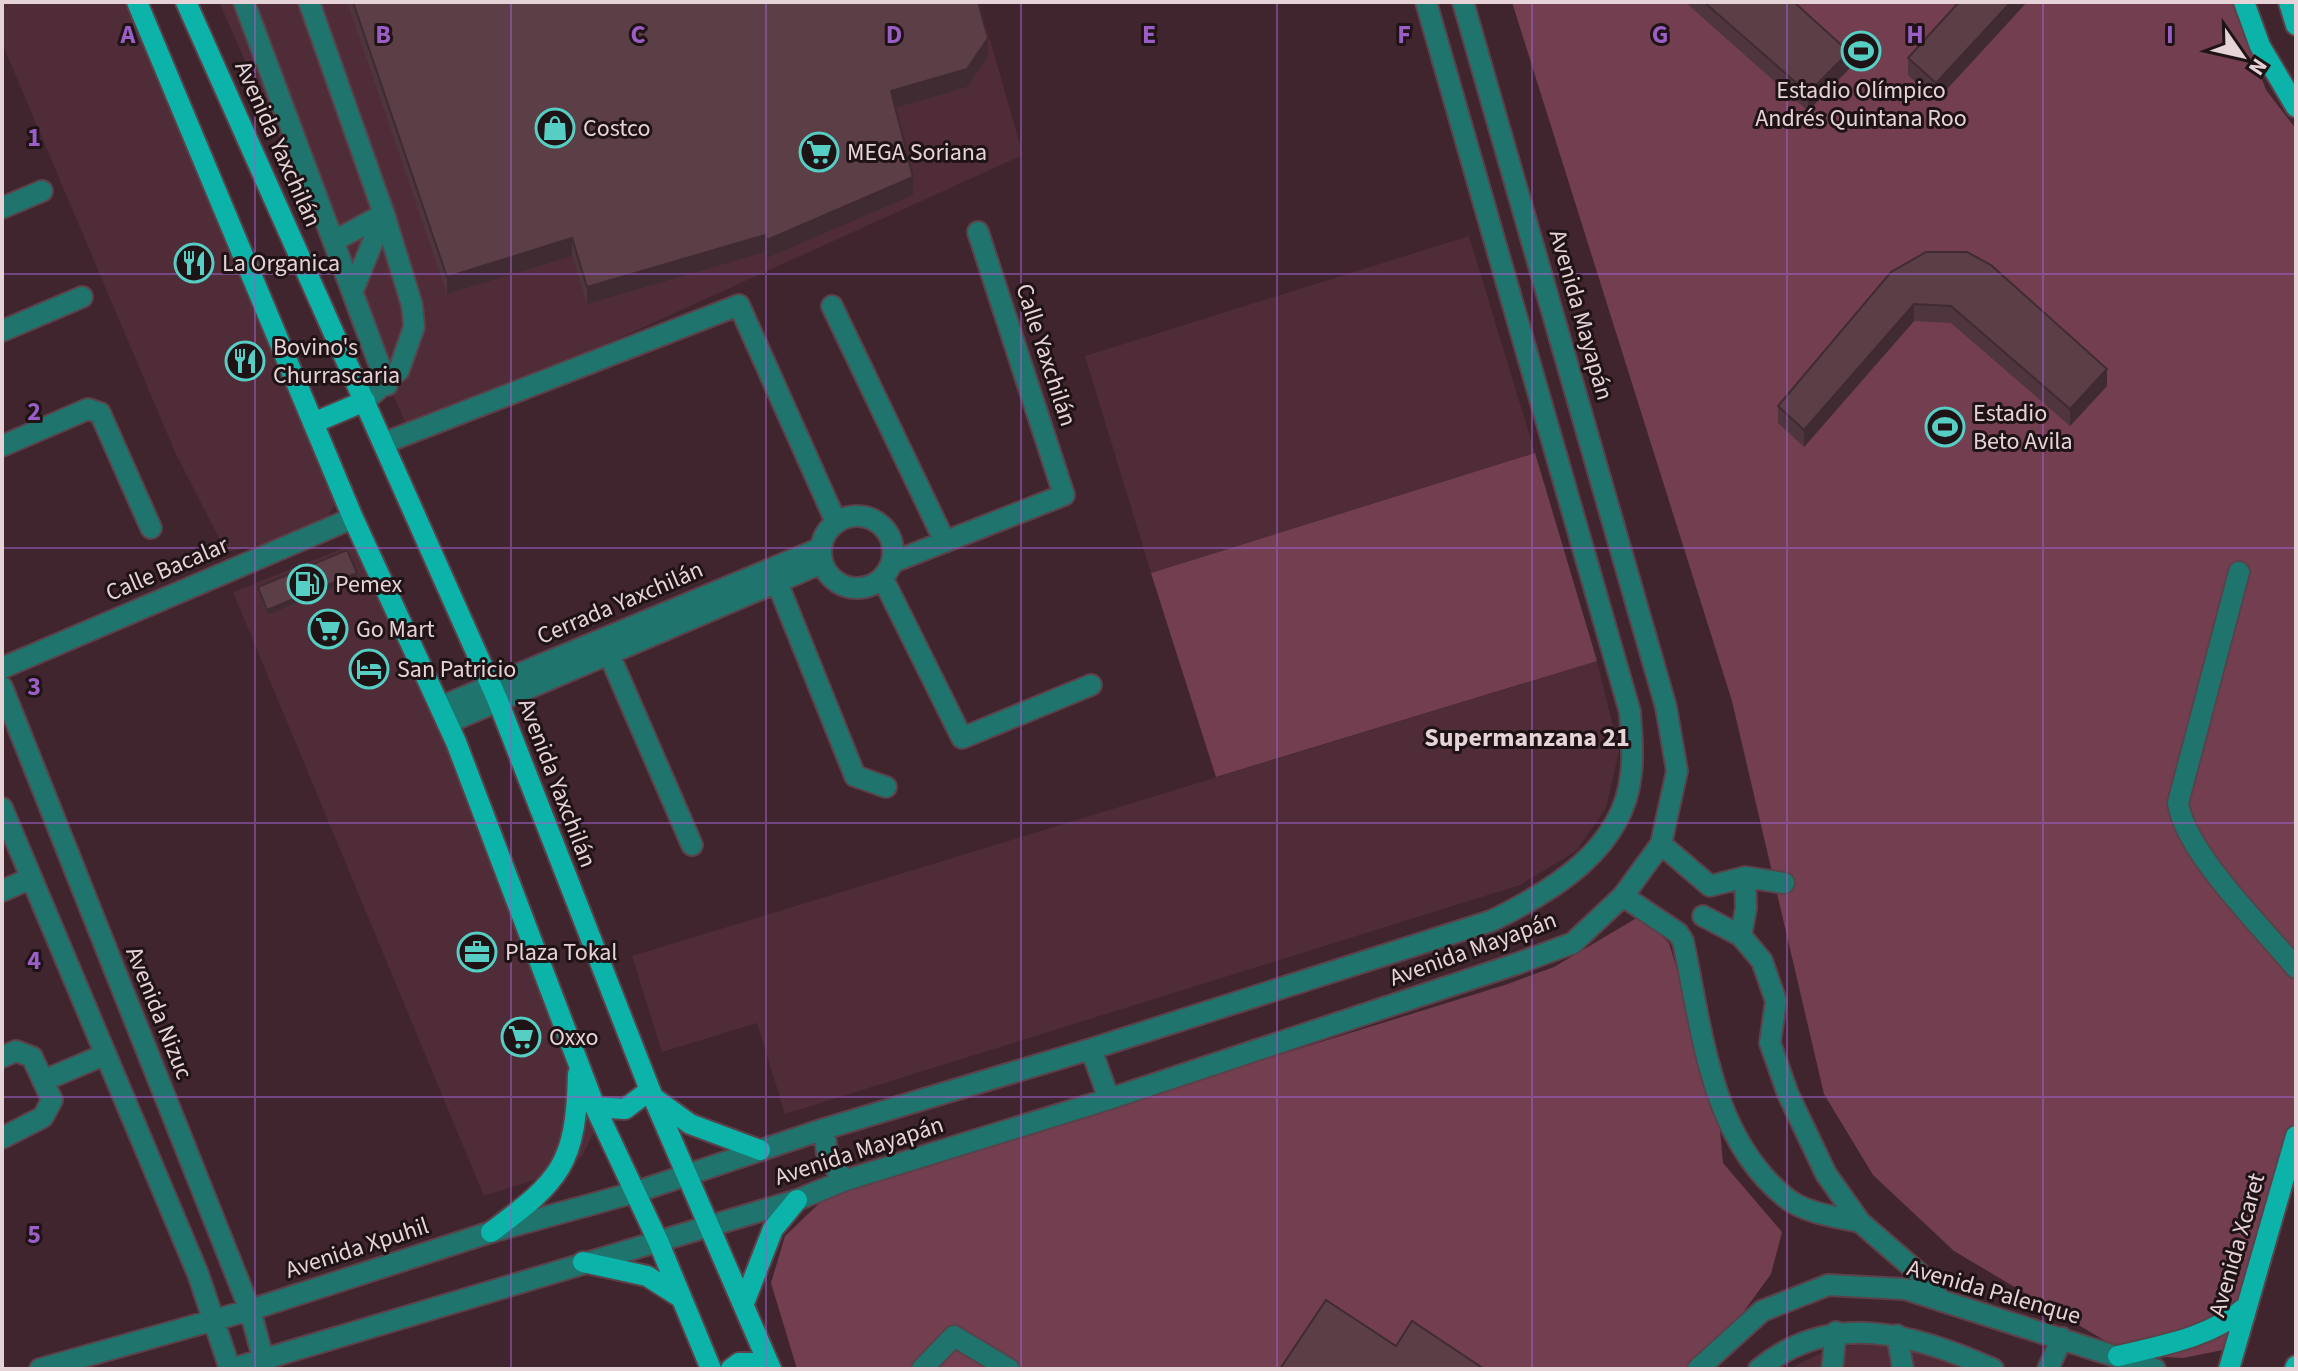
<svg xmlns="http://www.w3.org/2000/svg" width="2298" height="1371" viewBox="0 0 2298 1371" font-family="'Source Sans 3',sans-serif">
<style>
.built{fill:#4f2c37}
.green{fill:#733f50}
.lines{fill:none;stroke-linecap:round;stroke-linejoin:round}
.minor-casing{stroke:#5b4149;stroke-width:24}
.major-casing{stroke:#5b4149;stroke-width:24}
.minor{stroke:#1f746e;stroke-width:20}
.major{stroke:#0bb3a9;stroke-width:20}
.wall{fill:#4f353d}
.shaded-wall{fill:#402b32}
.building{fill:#5c3e47;stroke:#402b32;stroke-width:2}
.grid{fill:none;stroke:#9b5ec6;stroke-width:2;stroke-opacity:0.55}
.labels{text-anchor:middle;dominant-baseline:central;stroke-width:6;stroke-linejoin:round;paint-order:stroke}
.poi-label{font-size:24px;fill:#e6d3d8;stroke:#1f1316;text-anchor:start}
.street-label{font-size:24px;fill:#e6d3d8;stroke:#1f1316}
.neighbourhood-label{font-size:26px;font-weight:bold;fill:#e6d3d8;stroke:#1f1316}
.grid-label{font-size:26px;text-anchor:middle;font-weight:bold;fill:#9b5ec6;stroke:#1f1316;stroke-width:6;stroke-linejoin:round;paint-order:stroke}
</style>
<rect width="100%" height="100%" fill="#41252e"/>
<path class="built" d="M 2,2 L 141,2 L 341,494 L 329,515 L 264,544 L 226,552 L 175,452 L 2,43 Z
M 219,2 L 979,2 L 1023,155 L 410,433 Z
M 1469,236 L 1535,453 L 1151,573 L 1085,356 Z
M 347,547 L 360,551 L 370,562 L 602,1097 L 596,1128 L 582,1156 L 564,1170 L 484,1196 L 233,592 Z
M 1597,661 L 1619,751 L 1606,808 L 1576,851 L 1520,885 L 785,1114 L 757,1023 L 662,1052 L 632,956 Z
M 1879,1341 L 1909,1343 L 1973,1369 L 1789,1369 L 1827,1350 Z"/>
<path class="green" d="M 1512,2 L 2233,2 L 2266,90 L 2296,129 L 2296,1134 L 2260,1267 L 2223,1350 L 2183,1358 L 2129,1355 L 1954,1251 L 1873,1175 L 1824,1094 L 1732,701 Z
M 1535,453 L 1597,661 L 1216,777 L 1151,573 Z
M 1640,916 L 1669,943 L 1718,1107 L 1723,1163 L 1782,1232 L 1771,1274 L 1702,1369 L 797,1369 L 771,1283 L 785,1236 L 828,1195 L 1508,984 L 1554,967 Z"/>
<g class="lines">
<defs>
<path id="minor" d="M 244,2 L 387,385
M 309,2 L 384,214 L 412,305 L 414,327 L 399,370 L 365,401
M 2,208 L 42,191
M 334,241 L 384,214
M 354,288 L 384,214
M 832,306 L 945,542
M 2,331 L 82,297
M 384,443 L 739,305 L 836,522
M 2,446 L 88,409 L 100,413 L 151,528
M821 552a36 36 0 1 1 72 0a36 36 0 1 1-72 0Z
M 893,562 L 1064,495 L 978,232
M 2239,572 L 2178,803 C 2185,852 2263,928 2296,968
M 883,579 L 962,738 L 1091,685
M 777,582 L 855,776 L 886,787
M 609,654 L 692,845
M 2,668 L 353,518
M 2,687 L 250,1310 L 266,1369
M 440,707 L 821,548
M 447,723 L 822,563
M 2,808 L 198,1274 L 230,1369
M 1661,844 L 1710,886 L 1745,877 L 1784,883
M 2,891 L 29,879
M 1623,896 L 1678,933 L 1683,941 C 1702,1029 1710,1136 1785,1197 C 1804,1213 1836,1217 1860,1222
M 1703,916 L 1741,936 L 1746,908 L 1745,877
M 1741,936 L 1762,961 L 1776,1001 L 1770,1043 L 1788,1094 L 1826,1174 L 1860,1222 L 1921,1275 L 1941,1301
M 1091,1049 L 1109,1099
M 2,1057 L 16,1051 L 32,1057 L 52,1100 L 43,1117 L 2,1138
M 45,1080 L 104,1055
M 824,1129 L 827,1153 L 843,1181
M 1897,1335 L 1903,1369
M 40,1369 L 250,1310 L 491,1232 L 636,1192 L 824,1129 L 1091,1049 L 1491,921 C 1551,892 1624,849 1631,774 C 1634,754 1631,732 1630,712 L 1426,2
M 231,1369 L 797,1200 L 843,1181 L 1109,1099 L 1516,964 L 1573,943 L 1623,896 L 1661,844 L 1677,771 L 1666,707 L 1463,2
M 922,1369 L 954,1336 L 1009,1369
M 1698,1369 L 1762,1311 L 1828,1285 L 1905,1289 L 2155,1369
M 1759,1369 C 1832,1309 1915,1334 1993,1369
M 1832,1369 L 1836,1332
M 2048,1369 L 2062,1338"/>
<path id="major" d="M 137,2 L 353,518 L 456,742 L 595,1107 L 658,1241 L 711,1369
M 186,2 L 498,701 L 650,1090 L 771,1369
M 2244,2 L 2260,46 L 2296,107
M 2289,2 L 2296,25
M 313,423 L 365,401
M 654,1098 L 690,1124 L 760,1150
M 595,1107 L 625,1109 L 650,1090
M 491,1232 C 561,1180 576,1164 578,1074
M 583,1262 L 647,1276 L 680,1297
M 744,1303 L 773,1229 L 797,1200
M 2118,1356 C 2164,1345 2209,1338 2246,1307
M 731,1369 L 739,1363 L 767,1361
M 2229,1369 L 2296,1136
M 2295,1369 L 2296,1366"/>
</defs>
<use href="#minor" class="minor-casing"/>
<use href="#major" class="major-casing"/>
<use href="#minor" class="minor"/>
<use href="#major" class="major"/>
</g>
<path class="wall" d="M 347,2 L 978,2 L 988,56 L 967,87 L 895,108 L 913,195 L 767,258 L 765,252 L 587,304 L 572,256 L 447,294 Z
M 1685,2 L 1794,2 L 1849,69 L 1808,111 Z
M 1959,2 L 2027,2 L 1936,101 L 1908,75 L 1908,58 Z
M 1891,272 L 2107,386 L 2070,426 L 1951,323 L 1914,321 L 1804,447 L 1778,423 L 1778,406 Z
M 357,578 L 267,615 L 258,591 L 258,587 Z"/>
<path class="shaded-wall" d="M 2011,2 L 2027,2 L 1936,101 L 1936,83 Z
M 988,38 L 988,56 L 967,87 L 891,109 L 891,91 Z
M 1849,52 L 1849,69 L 1808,111 L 1808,93 Z
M 913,177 L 913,195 L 767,258 L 767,240 Z
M 765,235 L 765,252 L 587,304 L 587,287 Z
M 572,238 L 572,256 L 447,294 L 447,277 Z
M 1914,304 L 1914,321 L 1804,447 L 1804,430 Z
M 2107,369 L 2107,386 L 2070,426 L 2070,409 Z
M 357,573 L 357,578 L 267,615 L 267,610 Z"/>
<path class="building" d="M 353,2 L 978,2 L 988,38 L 967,69 L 891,91 L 913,177 L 767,240 L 765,235 L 587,287 L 572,238 L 447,277 Z
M 1704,2 L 1794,2 L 1849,52 L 1808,93 Z
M 1959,2 L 2011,2 L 1936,83 L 1908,58 Z
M 1926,252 L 1967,252 L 1991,265 L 2107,369 L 2070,409 L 1951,306 L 1914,304 L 1804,430 L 1778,406 L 1891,272 Z
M 347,550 L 357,573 L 267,610 L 258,587 Z
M 1326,1300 L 1396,1346 L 1412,1321 L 1484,1369 L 1280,1369 Z"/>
<path class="grid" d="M 255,2 L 255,1369M 511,2 L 511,1369M 766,2 L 766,1369M 1021,2 L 1021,1369M 1277,2 L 1277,1369M 1532,2 L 1532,1369M 1787,2 L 1787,1369M 2043,2 L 2043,1369M 2,274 L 2296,274M 2,548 L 2296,548M 2,823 L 2296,823M 2,1097 L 2296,1097"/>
<defs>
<symbol id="stadium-ring" viewBox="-11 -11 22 22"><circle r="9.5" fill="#1f1316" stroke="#56cec4" stroke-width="1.5"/><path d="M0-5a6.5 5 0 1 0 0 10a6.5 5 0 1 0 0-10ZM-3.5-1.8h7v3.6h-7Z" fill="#56cec4"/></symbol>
<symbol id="shop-ring" viewBox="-11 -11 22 22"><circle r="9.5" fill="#1f1316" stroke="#56cec4" stroke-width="1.5"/><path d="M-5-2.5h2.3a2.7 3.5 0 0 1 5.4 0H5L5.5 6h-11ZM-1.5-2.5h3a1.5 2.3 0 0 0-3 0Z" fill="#56cec4"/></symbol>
<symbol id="supermarket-ring" viewBox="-11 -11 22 22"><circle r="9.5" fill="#1f1316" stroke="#56cec4" stroke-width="1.5"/><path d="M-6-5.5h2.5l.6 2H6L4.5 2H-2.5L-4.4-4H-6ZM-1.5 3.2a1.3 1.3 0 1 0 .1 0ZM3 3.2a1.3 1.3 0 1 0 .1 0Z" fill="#56cec4"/></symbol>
<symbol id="restaurant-ring" viewBox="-11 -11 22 22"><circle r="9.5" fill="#1f1316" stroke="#56cec4" stroke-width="1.5"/><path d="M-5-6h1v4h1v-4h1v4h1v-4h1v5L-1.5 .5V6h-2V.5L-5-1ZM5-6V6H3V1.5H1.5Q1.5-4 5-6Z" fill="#56cec4"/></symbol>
<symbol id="fuel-ring" viewBox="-11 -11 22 22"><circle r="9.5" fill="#1f1316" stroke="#56cec4" stroke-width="1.5"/><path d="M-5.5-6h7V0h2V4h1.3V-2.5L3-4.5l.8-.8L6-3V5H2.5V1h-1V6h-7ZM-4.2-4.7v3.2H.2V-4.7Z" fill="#56cec4"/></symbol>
<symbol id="hotel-ring" viewBox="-11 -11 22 22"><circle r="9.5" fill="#1f1316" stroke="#56cec4" stroke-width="1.5"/><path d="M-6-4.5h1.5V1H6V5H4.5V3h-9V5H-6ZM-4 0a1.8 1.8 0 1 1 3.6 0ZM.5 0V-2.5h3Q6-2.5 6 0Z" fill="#56cec4"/></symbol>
<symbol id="office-ring" viewBox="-11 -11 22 22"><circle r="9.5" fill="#1f1316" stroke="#56cec4" stroke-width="1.5"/><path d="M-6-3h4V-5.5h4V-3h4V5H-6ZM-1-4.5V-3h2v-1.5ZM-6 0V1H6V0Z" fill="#56cec4"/></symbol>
</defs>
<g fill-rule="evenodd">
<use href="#stadium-ring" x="1839" y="29" width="44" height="44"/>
<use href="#shop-ring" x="533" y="106" width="44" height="44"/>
<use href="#supermarket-ring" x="797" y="130" width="44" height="44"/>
<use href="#restaurant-ring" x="172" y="241" width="44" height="44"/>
<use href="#restaurant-ring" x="223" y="339" width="44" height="44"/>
<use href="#stadium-ring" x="1923" y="405" width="44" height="44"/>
<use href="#fuel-ring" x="285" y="562" width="44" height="44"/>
<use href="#supermarket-ring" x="306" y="607" width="44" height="44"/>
<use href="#hotel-ring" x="347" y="647" width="44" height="44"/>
<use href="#office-ring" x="455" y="930" width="44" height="44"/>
<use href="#supermarket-ring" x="499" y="1015" width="44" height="44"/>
</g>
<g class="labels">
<g class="poi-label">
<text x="1861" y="90" text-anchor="middle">Estadio Olímpico<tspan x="1861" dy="28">Andrés Quintana Roo</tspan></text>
<text x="583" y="128">Costco</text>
<text x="847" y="152">MEGA Soriana</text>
<text x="222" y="263">La Organica</text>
<text x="273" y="347">Bovino's<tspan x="273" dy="28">Churrascaria</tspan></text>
<text x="1973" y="413">Estadio<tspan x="1973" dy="28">Beto Avila</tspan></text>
<text x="335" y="584">Pemex</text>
<text x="356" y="629">Go Mart</text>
<text x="397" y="669">San Patricio</text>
<text x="505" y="952">Plaza Tokal</text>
<text x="549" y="1037">Oxxo</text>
</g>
<g class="street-label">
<text transform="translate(278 144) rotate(66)">Avenida Yaxchilán</text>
<text transform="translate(1581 315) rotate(74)">Avenida Mayapán</text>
<text transform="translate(1046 355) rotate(72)">Calle Yaxchilán</text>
<text transform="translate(167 569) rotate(-23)">Calle Bacalar</text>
<text transform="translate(620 603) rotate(-23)">Cerrada Yaxchilán</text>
<text transform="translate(557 783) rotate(69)">Avenida Yaxchilán</text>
<text transform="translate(1473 949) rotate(-20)">Avenida Mayapán</text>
<text transform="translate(159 1013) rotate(68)">Avenida Nizuc</text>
<text transform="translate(859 1151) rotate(-18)">Avenida Mayapán</text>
<text transform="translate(2237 1245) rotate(-74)">Avenida Xcaret</text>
<text transform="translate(357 1248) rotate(-18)">Avenida Xpuhil</text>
<text transform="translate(1994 1292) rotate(16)">Avenida Palenque</text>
</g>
<g class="neighbourhood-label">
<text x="1527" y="737">Supermanzana 21</text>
</g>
</g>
<g class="grid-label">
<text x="128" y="43">A</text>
<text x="383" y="43">B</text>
<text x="638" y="43">C</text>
<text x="894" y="43">D</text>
<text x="1149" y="43">E</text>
<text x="1404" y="43">F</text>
<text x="1660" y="43">G</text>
<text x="1915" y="43">H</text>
<text x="2170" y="43">I</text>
<text x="34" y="146">1</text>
<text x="34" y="420">2</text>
<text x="34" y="695">3</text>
<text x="34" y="969">4</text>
<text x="34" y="1243">5</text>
</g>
<rect width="2298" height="1371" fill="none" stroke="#e6d3d8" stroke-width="8"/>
<g transform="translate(2242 56) rotate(124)" stroke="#1f1316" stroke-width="6" paint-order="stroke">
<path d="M0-6L14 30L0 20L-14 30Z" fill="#e6d3d8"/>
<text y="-12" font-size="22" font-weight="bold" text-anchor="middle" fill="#e6d3d8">N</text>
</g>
</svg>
